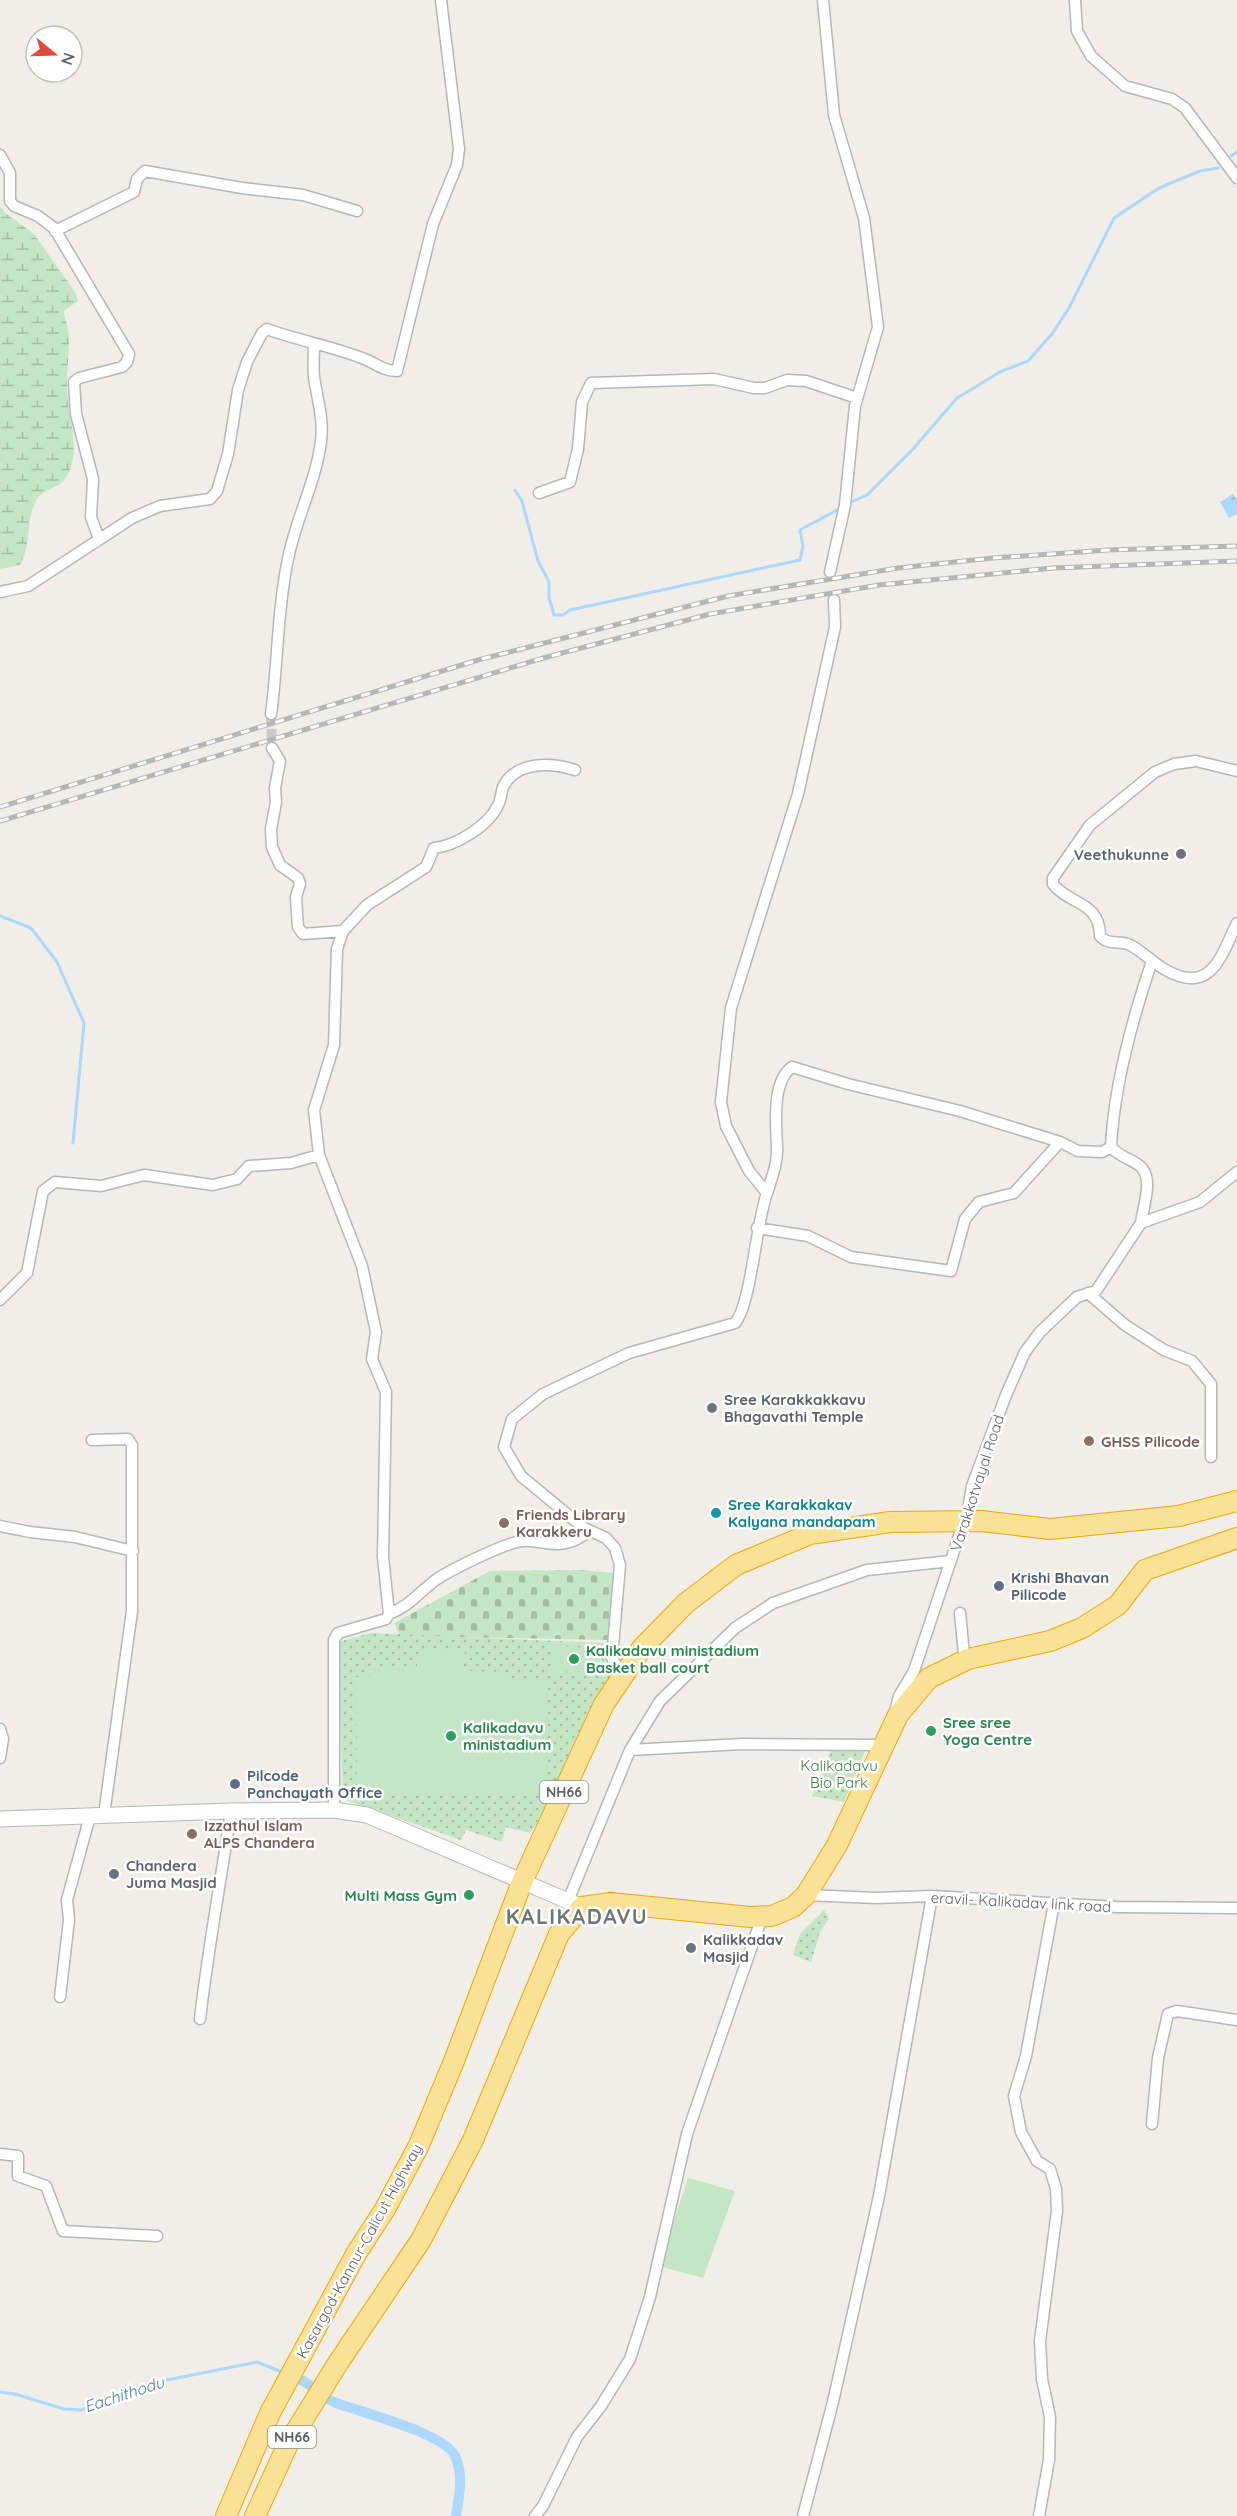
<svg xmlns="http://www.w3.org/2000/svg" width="1237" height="2516" viewBox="0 0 1237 2516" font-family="Quicksand,sans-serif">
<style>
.wetland{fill:url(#wetland-marsh)}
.cemetery{fill:url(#cemetery-stones)}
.park{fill:url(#park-dots)}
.garden{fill:#c5e6c5}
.water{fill:url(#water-ripples)}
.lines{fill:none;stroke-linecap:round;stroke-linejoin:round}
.stream{stroke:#abd8fc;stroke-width:3}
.canal{stroke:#abd8fc;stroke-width:10}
.street-tunnel{stroke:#cccbc7;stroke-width:10;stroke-dasharray:10 5;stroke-linecap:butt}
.street-casing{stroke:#b4b7bb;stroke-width:13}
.secondary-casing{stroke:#b5b9bd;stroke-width:17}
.highway-casing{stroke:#eea909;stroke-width:22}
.street{stroke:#fff;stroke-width:10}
.secondary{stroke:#fff;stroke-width:15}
.highway{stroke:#f9e195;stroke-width:20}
.rail-casing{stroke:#b5b6b6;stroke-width:5}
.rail{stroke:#fff;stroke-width:3;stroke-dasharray:9;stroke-linecap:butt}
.worship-dot{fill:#6b7280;stroke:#fff;stroke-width:2}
.education-dot{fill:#8d6e63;stroke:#fff;stroke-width:2}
.culture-dot{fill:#0f9aa8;stroke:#fff;stroke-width:2}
.service-dot{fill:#5c6f8a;stroke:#fff;stroke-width:2}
.leisure-dot{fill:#2e9e5b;stroke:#fff;stroke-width:2}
.labels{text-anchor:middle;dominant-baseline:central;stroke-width:5;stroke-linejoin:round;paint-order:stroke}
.shield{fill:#fff;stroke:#8e9194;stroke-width:1.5}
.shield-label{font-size:14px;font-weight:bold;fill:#5e6266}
.worship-label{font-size:15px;font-weight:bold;fill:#5b616d;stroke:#fff;text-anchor:start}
.education-label{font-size:15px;font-weight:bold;fill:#785e54;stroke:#fff;text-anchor:start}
.street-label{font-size:15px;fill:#5e6266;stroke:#fff}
.culture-label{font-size:15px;font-weight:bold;fill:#0d838f;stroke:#fff;text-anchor:start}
.service-label{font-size:15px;font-weight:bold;fill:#4e5e75;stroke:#fff;text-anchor:start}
.leisure-label{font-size:15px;font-weight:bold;fill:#27864d;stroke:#fff;text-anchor:start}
.park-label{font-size:15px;fill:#38833d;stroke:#fff}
.water-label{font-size:16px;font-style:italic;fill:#4778ae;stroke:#fff}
.district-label{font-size:21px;font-weight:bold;letter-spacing:1.5px;fill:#6f7478;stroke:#fff}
</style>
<defs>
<pattern id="wetland-marsh" width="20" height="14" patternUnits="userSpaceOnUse" patternTransform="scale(1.5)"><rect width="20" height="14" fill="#c5e6c5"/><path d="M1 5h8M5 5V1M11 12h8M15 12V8" fill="none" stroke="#a3bea4"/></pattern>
<pattern id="cemetery-stones" width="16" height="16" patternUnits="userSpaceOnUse" patternTransform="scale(1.5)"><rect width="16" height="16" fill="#c5e6c5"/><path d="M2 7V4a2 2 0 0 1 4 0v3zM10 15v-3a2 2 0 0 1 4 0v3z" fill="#a3bea4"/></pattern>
<pattern id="park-dots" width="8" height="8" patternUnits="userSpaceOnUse" patternTransform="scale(1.5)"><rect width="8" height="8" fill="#c5e6c5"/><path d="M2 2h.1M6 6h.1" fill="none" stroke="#a3bea4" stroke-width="1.8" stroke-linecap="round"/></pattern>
<pattern id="water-ripples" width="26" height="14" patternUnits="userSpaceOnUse" patternTransform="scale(1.5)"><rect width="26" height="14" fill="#abd8fc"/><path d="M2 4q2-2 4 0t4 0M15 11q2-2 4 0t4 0" fill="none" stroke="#8eb3d0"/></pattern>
</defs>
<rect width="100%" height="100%" fill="#f0eee7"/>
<path class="wetland" d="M 0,205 L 5,213 L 34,234 L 75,292 L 78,301 L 64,311 C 64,317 67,323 68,329 C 71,347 66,369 67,388 C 67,419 83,449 66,478 C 59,489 44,488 37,499 C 25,519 32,545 20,565 L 0,569 Z"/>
<path class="cemetery" d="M 583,1570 L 615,1573 L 608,1640 L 400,1636 L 394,1623 L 490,1571 Z"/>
<path class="park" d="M 371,1633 L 604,1643 L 603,1647 L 607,1650 L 605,1667 L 613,1673 L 546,1810 L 530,1833 L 506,1827 L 502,1842 L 466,1830 L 461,1840 L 343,1799 L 338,1642 Z
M 832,1748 L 865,1751 L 844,1802 L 812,1796 Z
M 824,1910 L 829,1918 L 820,1932 L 811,1962 L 793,1955 L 800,1934 Z"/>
<path class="garden" d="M 552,1646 L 596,1648 L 596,1671 L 551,1672 Z
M 422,1651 L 465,1652 L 462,1676 L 467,1675 L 467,1671 L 509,1672 L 509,1680 L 547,1679 L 545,1795 L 357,1792 L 356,1677 L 372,1676 L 372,1669 L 417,1669 L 417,1660 L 420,1660 Z
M 688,2178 L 735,2191 L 703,2278 L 659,2266 Z"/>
<path class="water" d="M 1233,494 L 1237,500 L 1237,514 L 1229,518 L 1220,502 Z"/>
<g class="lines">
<path class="stream" d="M 1231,156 L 1237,152
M 515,490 L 522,501 L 538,561 L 549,582 L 549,598 L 554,615 L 563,615 L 570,610 L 800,560 L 803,546 L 800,530 L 841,508
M 847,504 L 867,495 L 913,449 L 957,398 L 1000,372 L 1028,361 L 1052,334 L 1069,308 L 1114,218 L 1159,188 L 1200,171 L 1218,168
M 0,916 L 31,928 L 57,962 L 84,1023 L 73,1143
M 0,2392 L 15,2394 L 64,2409 L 82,2410 L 110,2396 L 152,2383 L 257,2362 L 282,2372"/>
<path class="canal" d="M 299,2379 C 312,2384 321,2397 334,2402 C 359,2412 445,2433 455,2456 C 464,2475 459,2497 456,2516"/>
<path class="street-tunnel" d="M 271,714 L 272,748"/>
<defs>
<path id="street" d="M 823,0 L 834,115 L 864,218 L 878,327 L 855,406 L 845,505 L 830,572
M 1075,0 L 1077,31 L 1091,56 L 1125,86 L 1172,99 L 1185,108 L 1237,178
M 0,155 L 10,173 L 10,201 L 14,206 L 38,216 L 54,228 L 129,354 L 127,362 L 122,367 L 79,378 L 74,382 L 76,414 L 93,479 L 91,517 L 99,539
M 55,231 L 134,192 L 137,179 L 145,171 L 242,188 L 303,195 L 357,211
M 539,493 L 570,482 L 578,449 L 582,402 L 591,383 L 714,379 L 754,388 L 765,388 L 787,380 L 806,381 L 857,398
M 0,592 L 28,586 L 132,518 L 160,506 L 210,499 L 217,491 L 228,454 L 238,390 L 247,362 L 262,333 L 267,329 C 299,341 336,347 367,360 C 378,365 384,371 397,371 L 433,224 L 457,165 L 459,149 L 441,0
M 271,714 C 278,664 277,613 287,564 C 294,522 316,483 321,441 C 324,419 317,398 314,377 C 313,367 314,356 314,345
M 272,748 L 280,761 L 275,788 L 276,802 L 271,829 L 272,847 L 280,865 L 298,878 L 300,884 L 296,897 L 297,913 L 298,927 L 303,934 L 343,931
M 1237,771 L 1196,761 L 1174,764 L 1155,772 L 1090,825 L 1053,878 L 1053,884 C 1069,905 1100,901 1100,936 C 1109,946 1119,940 1130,945 C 1142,951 1152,962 1164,969 C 1210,996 1220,959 1237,923
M 767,1193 C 771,1180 777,1166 777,1152 C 777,1129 770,1083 792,1067 L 848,1084 L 960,1111 L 1060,1142 L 1078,1151 L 1102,1152 L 1111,1147
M 1141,1223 C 1143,1207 1153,1181 1142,1168 C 1134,1159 1120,1158 1111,1147 C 1114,1085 1132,1020 1152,961
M 757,1228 L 808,1236 L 851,1257 L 951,1271 L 965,1219 L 979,1202 L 1014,1193 L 1060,1142
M 1088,1293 L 1125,1325 L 1164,1350 L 1192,1361 L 1211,1384 L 1211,1457
M 0,1300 L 27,1273 L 43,1191 L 55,1182 L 101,1186 L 144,1175 L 213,1185 L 237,1179 L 249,1166 L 291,1163 L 319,1155
M 92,1440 L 128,1439 L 132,1445 L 132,1611 L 104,1815
M 0,1526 L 30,1532 L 75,1537 L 133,1551
M 960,1613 L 964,1654 L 968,1659
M 389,1614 C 410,1606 420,1591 437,1579 C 454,1568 494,1549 513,1543 C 537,1534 555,1555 584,1535 L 584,1528
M 623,1676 L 612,1658 L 620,1565 L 615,1548 L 606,1538 L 584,1528 L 521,1476 L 504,1447 L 512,1419 L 543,1394 L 629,1353 L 735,1323 C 751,1305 756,1223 767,1193 L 749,1171 L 726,1126 L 721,1102 L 731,1008 L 798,794 L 835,627 L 834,600
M 895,1712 L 899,1696 L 914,1671 L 968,1509 L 972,1486 L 1006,1395 L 1025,1352 L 1040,1332 L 1077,1297 L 1096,1291 L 1141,1223 L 1200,1202 L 1237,1172
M 0,1729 L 3,1739 L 0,1758
M 630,1750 L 742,1744 L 883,1745
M 334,1810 L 334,1640 L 338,1633 L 386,1619 L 389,1614 L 383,1557 L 386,1392 L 372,1359 L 376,1332 L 362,1266 L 319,1155 L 314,1110 L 334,1045 L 337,949 L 343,931 L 367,905 L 426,867 L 434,848 C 455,846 489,826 498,805 C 501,800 501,793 503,787 C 516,761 551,762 575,770
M 806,1895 L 877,1898 L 932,1896 L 1117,1907 L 1237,1908
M 568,1901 L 630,1750 L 660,1701 L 735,1628 L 773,1603 L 867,1570 L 951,1561
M 60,1997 L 69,1920 L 67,1900 L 90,1816
M 200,2019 C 208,1949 221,1880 231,1811
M 1152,2124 L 1158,2058 L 1168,2014 L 1177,2011 L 1237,2020
M 0,2154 L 18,2156 L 18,2176 L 46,2186 L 63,2231 L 157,2236
M 535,2516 L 543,2506 L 577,2437 L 601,2406 L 630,2359 L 650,2297 L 687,2134 L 762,1917
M 803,2516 L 833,2402 L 879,2196 L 932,1896
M 1039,2516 L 1049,2460 L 1050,2417 L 1042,2379 L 1040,2341 L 1057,2211 L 1056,2189 L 1050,2169 L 1037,2161 L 1021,2132 L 1014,2096 L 1026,2056 L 1054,1903"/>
<path id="secondary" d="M 0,1819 L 231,1811 L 334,1810 L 367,1815 L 582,1907"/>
<path id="highway" d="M 226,2516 L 270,2413 L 356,2254 L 385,2209 L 419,2145 L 454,2061 L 522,1882 L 604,1704 L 642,1648 L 686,1603 L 736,1565 L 810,1534 L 890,1522 L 981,1521 L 1050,1529 L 1179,1516 L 1237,1501
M 255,2516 L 288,2444 L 338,2363 L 421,2240 L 473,2140 L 559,1934 L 582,1907 L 611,1903 L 750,1917 L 772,1916 L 793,1907 L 806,1895 L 837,1845 L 898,1715 L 929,1678 L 968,1659 L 1050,1641 L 1082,1628 L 1118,1605 L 1145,1570 L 1237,1538"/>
</defs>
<use href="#street" class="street-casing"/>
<use href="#secondary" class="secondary-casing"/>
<use href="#highway" class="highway-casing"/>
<use href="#street" class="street"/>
<use href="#secondary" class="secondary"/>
<use href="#highway" class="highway"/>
<defs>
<path id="rail" d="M 0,807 L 478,660 L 728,596 L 898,568 L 993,558 L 1108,550 L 1237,546
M 0,821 L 547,657 L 710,614 L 879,585 L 1053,568 L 1237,561"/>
</defs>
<use href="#rail" class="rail-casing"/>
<use href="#rail" class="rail"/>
</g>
<g class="worship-dot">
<circle cx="1181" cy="854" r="6"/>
<circle cx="712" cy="1408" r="6"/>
<circle cx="114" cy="1874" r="6"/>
<circle cx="691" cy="1948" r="6"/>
</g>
<g class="education-dot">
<circle cx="1089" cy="1441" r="6"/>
<circle cx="504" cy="1523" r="6"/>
<circle cx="192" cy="1834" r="6"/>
</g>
<circle class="culture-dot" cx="716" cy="1513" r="6"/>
<g class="service-dot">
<circle cx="999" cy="1586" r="6"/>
<circle cx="235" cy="1784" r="6"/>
</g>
<g class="leisure-dot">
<circle cx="574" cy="1659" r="6"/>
<circle cx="931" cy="1731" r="6"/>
<circle cx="451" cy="1736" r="6"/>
<circle cx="469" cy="1895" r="6"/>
</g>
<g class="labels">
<g class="shield">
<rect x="540" y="1781" width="48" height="22" rx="4.5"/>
<rect x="268" y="2426" width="48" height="22" rx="4.5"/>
</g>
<g class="shield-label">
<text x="564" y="1792">NH66</text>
<text x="292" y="2437">NH66</text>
</g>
<g class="worship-label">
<text x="1169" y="854" text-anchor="end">Veethukunne</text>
<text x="724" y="1399">Sree Karakkakkavu<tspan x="724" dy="17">Bhagavathi Temple</tspan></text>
<text x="126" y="1865">Chandera<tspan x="126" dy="17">Juma Masjid</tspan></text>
<text x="703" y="1939">Kalikkadav<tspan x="703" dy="17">Masjid</tspan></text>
</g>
<g class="education-label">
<text x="1101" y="1441">GHSS Pilicode</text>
<text x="516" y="1514">Friends Library<tspan x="516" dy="17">Karakkeru</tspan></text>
<text x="204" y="1825">Izzathul Islam<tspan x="204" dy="17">ALPS Chandera</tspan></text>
</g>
<g class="street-label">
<text transform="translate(977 1483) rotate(-72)">Varakkotvayal Road</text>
<text transform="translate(1021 1902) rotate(3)">eravil- Kalikadav link road</text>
<text transform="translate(359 2251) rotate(-61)">Kasargod-Kannur-Calicut Highway</text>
</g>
<g class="culture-label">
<text x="728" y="1504">Sree Karakkakav<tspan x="728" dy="17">Kalyana mandapam</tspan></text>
</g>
<g class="service-label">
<text x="1011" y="1577">Krishi Bhavan<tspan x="1011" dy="17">Pilicode</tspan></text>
<text x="247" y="1775">Pilcode<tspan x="247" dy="17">Panchayath Office</tspan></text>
</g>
<g class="leisure-label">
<text x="586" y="1650">Kalikadavu ministadium<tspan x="586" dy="17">Basket ball court</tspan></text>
<text x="943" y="1722">Sree sree<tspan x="943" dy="17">Yoga Centre</tspan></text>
<text x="463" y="1727">Kalikadavu<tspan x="463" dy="17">ministadium</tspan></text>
<text x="457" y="1895" text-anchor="end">Multi Mass Gym</text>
</g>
<g class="park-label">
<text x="839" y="1765">Kalikadavu<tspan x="839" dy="17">Bio Park</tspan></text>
</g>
<g class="water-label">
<text transform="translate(124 2394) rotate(-18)">Eachithodu</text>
</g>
<g class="district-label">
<text x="577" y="1916">KALIKADAVU</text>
</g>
</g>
<g transform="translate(54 54) rotate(109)"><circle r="28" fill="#ffffff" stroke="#bfc0c2" stroke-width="1.5"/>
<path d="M0-4.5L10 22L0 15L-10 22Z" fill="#e3493a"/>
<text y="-9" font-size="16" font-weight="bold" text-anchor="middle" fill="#5e6266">N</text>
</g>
</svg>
